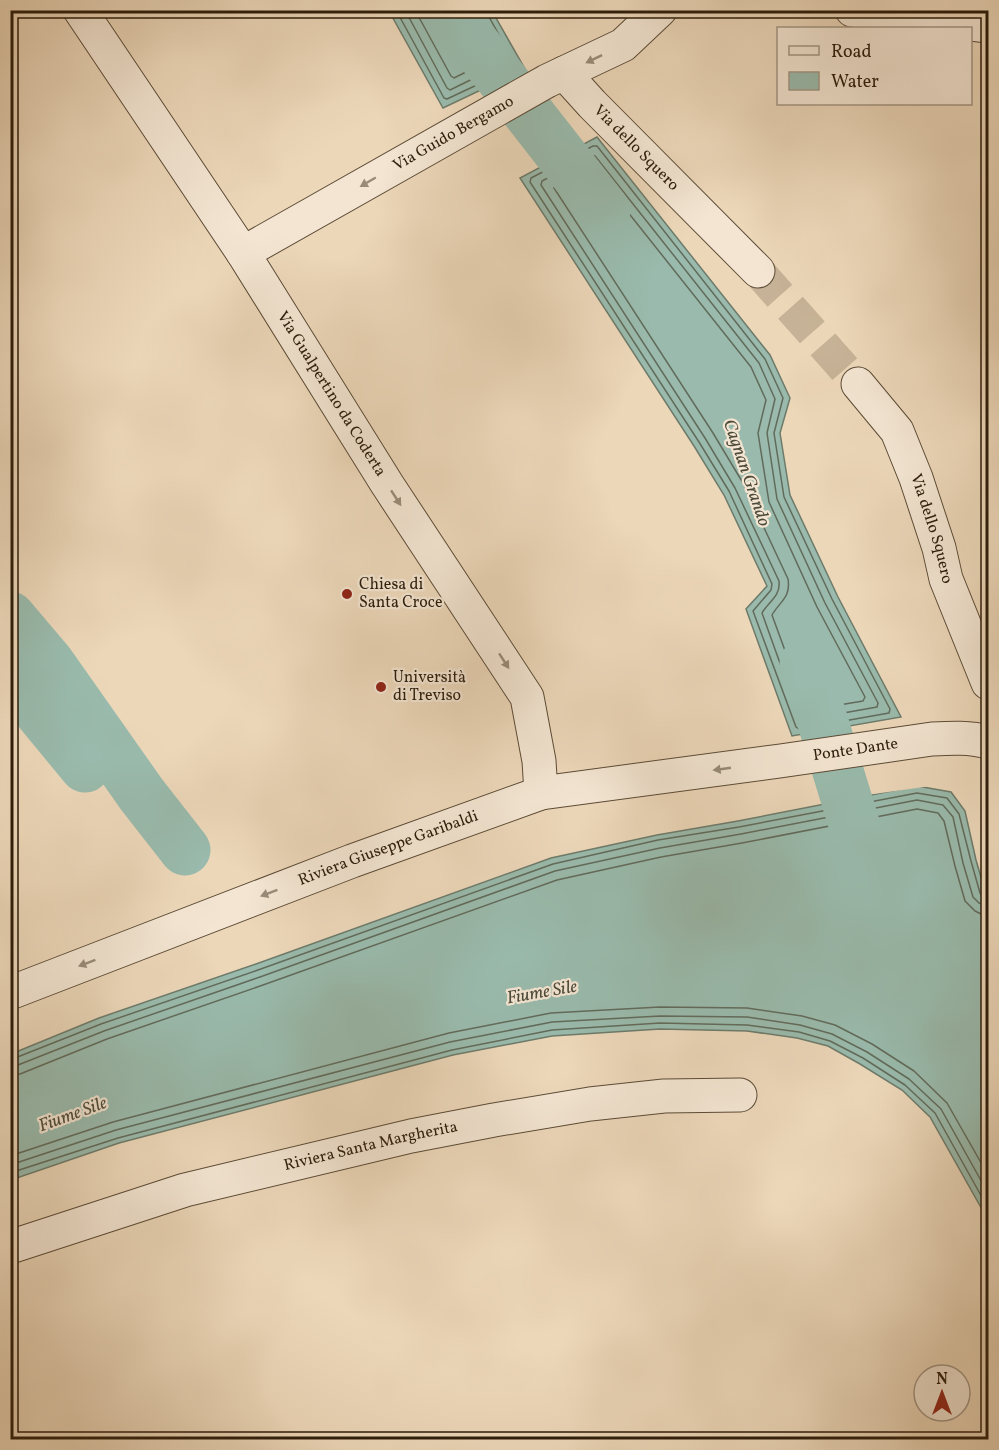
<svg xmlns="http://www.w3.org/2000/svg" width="999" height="1450" viewBox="0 0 999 1450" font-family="Vollkorn,serif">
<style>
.water{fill:#99baac;stroke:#6d7b6b;stroke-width:1.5}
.pier{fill:#ecd7b9}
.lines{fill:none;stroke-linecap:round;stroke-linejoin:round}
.shore{stroke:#626b5b;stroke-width:1.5}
.canal{stroke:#99baac;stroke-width:51}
.street-tunnel{stroke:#c6b296;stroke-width:33;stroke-dasharray:33 16;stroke-linecap:butt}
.street-casing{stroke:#5c4b36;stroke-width:35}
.street{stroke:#f3e5d2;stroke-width:33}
.oneway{fill:#998b78}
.poi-dot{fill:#8f2418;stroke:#f3e5d2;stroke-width:2}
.labels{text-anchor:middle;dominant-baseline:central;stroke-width:4.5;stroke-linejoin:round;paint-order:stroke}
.street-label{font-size:16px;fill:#2c1c0a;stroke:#f3e5d2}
.poi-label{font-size:16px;fill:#2c1c0a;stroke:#f3e5d2;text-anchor:start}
.water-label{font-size:18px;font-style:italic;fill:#4d4b3b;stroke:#f3e5d2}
</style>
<rect width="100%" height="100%" fill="#ecd7b9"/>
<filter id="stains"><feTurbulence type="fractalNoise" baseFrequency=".00333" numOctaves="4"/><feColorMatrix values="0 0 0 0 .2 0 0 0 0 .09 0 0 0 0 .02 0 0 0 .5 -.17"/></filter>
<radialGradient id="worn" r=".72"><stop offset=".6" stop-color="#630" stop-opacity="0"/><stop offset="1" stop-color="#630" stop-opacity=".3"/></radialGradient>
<path class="water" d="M 389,11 L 492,11 L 525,69 L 443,108 Z
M 597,137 L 770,355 L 790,398 L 780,433 L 790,495 L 838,597 L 901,717 L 792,736 L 746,609 L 767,586 L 724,495 L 694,446 L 520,178 Z
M 917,786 L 951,792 L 965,811 L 976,860 L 988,901 L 988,1220 L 930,1117 L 902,1090 L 860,1064 L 828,1046 L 797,1038 L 747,1031 L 660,1029 L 552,1036 L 453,1055 L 119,1143 L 11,1180 L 11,1054 L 99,1018 L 256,964 L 551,858 L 657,835 L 738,821 Z"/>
<path class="pier" d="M 917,783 L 931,786 L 831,800 L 916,783 Z"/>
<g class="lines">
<path class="shore" d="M 396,10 L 444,98 L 447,99 L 515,67 L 515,64 L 488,15 L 487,10
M 405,10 L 447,88 L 450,90 L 505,63 L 481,19 L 479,10
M 415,10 L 451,76 L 454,78 L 492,59 L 473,23 L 470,10
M 593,146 L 597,146 L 765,359 L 783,398 L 774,433 L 784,497 L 832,599 L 890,709 L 889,713 L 799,729 L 796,727 L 753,611 L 771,590 L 772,584 L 729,491 L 699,442 L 530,182 L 531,178 Z
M 591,155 L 595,156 L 759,363 L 775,399 L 767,433 L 777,499 L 825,603 L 878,703 L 877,707 L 804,720 L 800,719 L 762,613 C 768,602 781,596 779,581 L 735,488 L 705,438 L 541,185 L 542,181 Z
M 589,167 L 592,167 L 751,367 L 766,400 L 758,433 L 769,502 L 817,607 L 865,697 L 863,701 L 809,710 L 806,708 L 772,615 C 780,601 791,598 788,579 L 743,483 L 713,433 L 554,188 L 555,185 Z
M 10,1059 L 15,1058 L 101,1024 L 258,970 L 553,864 L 658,840 L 739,827 L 917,793 L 947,798 L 959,814 L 971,861 L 980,893 L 983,897 L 988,898
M 10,1066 L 18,1065 L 104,1031 L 260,977 L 555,871 L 660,848 L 741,834 L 917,800 L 943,805 L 953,817 L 963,863 L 973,897 L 979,903 L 988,906
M 10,1075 L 20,1074 L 107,1039 L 263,985 L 557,880 L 661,857 L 742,843 L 917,809 L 938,813 L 944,821 L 955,866 L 965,901 L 975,911 L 981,914 L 988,915
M 10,1156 L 113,1122 L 449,1033 L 551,1013 L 660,1007 L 747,1008 L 802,1016 L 835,1025 L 872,1044 L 914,1071 L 947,1103 L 988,1175
M 10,1165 L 116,1130 L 450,1042 L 552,1022 L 660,1016 L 747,1017 L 800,1025 L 832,1034 L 867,1052 L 909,1079 L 941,1109 L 988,1193
M 10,1173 L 118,1138 L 452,1050 L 552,1030 L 660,1023 L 747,1025 L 799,1032 L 830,1041 L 863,1058 L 905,1085 L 935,1113 L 988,1208"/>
<path class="canal" d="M 448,10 L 605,211
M 10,617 L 49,663 L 142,795 L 185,850
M 805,664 L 867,866
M 10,674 L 19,687 L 85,767"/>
<path class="street-tunnel" d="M 758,271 L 858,384"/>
<defs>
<g id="street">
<path id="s1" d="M 80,10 L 243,253 L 387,484 L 527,697 L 539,761 L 541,793"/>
<path d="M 852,10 L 988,26"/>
<path id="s2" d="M 564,73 L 592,104 L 758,271"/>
<path id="s3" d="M 243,253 L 547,81 L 623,45 L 660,10"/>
<path id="s4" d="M 858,384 L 897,431 L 916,478 L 939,548 L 946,579 L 988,683"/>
<path id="s5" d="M 10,993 L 352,861 L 541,793 L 780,761 L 932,739 C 951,738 970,737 988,742"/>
<path id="s6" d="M 10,1247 L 185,1190 L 411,1136 L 494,1120 L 590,1104 L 664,1096 L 740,1095"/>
</g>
</defs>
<use href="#street" class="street-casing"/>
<use href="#street" class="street"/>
</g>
<defs><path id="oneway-solid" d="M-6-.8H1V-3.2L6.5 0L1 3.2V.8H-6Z" transform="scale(1.5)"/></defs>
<g class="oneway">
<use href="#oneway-solid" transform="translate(594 59) rotate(154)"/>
<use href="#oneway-solid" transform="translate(368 182) rotate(150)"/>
<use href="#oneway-solid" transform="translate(396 498) rotate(57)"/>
<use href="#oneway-solid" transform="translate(504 661) rotate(57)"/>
<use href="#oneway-solid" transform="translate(722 769) rotate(172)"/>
<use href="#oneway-solid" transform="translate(269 893) rotate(159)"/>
<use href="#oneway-solid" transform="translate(87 963) rotate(159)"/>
</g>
<g class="poi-dot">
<circle cx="347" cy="594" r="6"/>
<circle cx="381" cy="687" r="6"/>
</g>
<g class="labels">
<g class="street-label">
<text stroke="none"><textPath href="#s3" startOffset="242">Via Guido Bergamo</textPath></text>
<text stroke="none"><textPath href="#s2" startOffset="104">Via dello Squero</textPath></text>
<text stroke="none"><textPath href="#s1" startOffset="459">Via Gualpertino da Coderta</textPath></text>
<text stroke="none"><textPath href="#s4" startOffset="165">Via dello Squero</textPath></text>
<text stroke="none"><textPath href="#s5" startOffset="885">Ponte Dante</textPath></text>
<text stroke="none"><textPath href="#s5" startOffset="405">Riviera Giuseppe Garibaldi</textPath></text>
<text stroke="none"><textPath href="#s6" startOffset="375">Riviera Santa Margherita</textPath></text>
</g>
<g class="poi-label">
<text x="359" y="585">Chiesa di<tspan x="359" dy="18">Santa Croce</tspan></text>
<text x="393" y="678">Università<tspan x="393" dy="18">di Treviso</tspan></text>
</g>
<g class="water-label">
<text transform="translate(746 473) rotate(71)">Cagnan Grando</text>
<text transform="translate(542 993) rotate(-10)">Fiume Sile</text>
<text transform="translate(73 1115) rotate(-20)">Fiume Sile</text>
</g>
</g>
<rect width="999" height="1450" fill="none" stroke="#ecd7b9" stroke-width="36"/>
<rect x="12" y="12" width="975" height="1426" fill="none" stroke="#2c1c0a" stroke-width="3"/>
<rect x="18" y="18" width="963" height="1414" fill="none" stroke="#2c1c0a" stroke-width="1.5"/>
<rect x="777" y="27" width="195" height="78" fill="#f3e5d2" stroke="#a39582" stroke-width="1.5"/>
<rect x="789" y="46" width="30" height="9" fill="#f3e5d2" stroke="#a39582" stroke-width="1.5"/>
<text x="831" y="57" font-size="18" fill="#2c1c0a">Road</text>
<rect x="789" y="72" width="30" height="18" fill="#99baac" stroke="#a39582" stroke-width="1.5"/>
<text x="831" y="87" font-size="18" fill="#2c1c0a">Water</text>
<g transform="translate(942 1393)"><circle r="28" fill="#f3e5d2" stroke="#a39582" stroke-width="1.5"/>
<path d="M0-4.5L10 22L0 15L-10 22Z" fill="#8f2418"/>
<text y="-9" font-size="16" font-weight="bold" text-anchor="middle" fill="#2c1c0a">N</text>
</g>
<rect width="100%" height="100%" filter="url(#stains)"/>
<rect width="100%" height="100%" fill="url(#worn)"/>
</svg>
